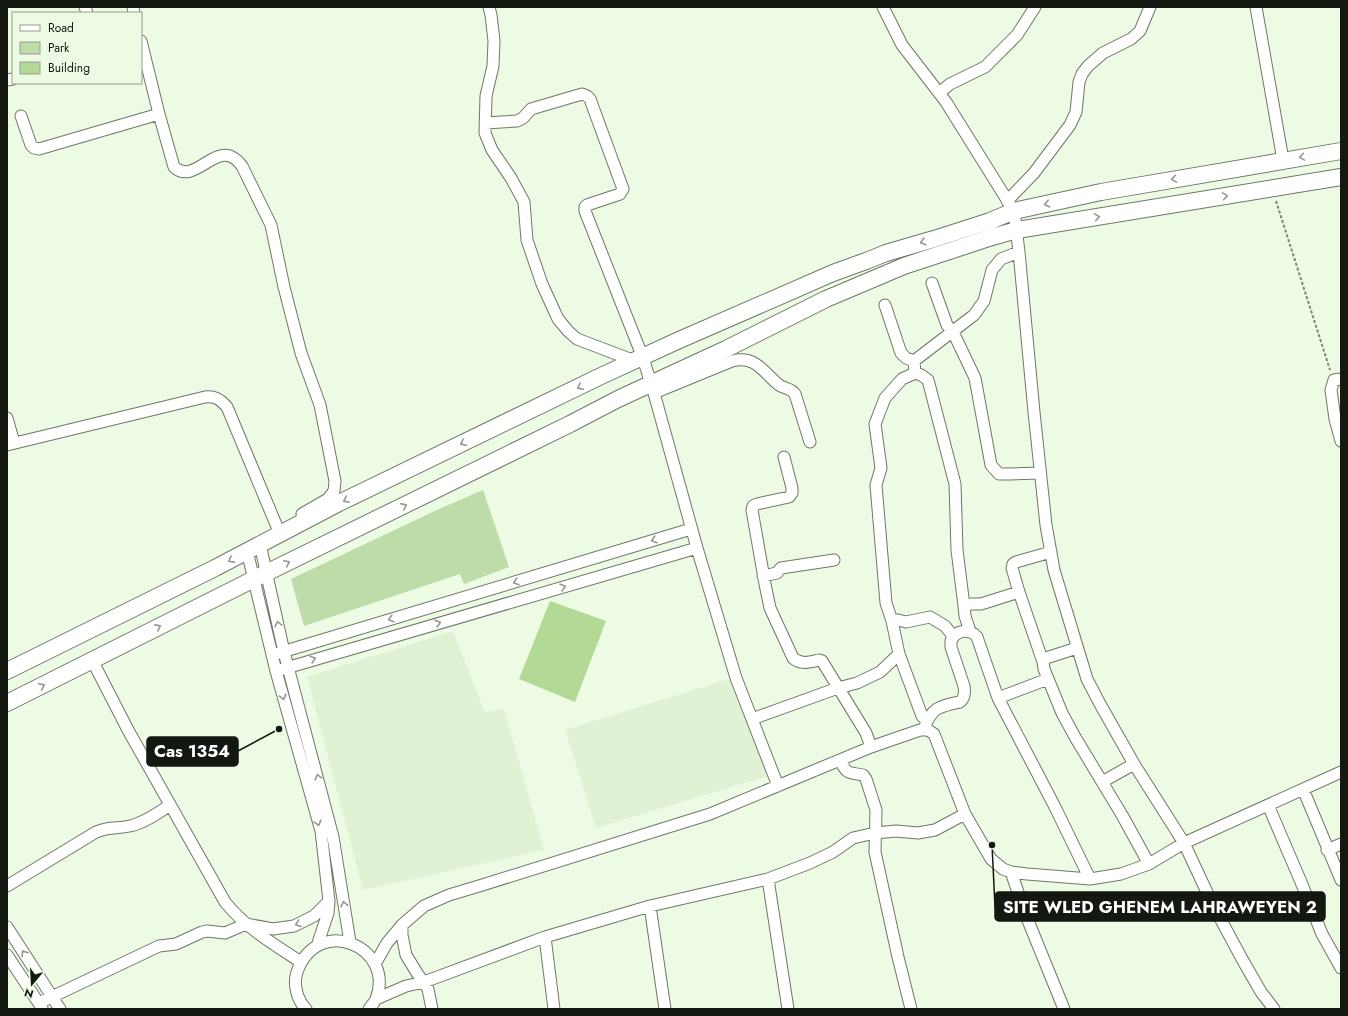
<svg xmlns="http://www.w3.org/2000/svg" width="1348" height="1016" viewBox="0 0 1348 1016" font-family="Jost,sans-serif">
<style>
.built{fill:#e0f1d4}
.green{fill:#bddca7}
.building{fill:#b2da94}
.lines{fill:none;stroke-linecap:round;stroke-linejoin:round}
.street-casing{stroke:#6d7866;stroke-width:13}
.secondary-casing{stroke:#6d7866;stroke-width:18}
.path{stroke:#7d8677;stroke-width:2;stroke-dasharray:3 2;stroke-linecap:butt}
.street{stroke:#fff;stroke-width:11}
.secondary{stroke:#fff;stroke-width:16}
.oneway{stroke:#959793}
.leader{fill:none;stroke:#131810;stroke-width:1.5}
.callout-dot{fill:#131810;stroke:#edfae4;stroke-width:1.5}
.callout{fill:#131810;stroke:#131810;stroke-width:1.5}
.callout-label{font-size:17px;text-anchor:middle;font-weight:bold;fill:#fff}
</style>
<rect width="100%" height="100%" fill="#edfae4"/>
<path class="built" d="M 453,631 L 485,713 L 504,708 L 544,850 L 363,890 L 307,677 Z
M 729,679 L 768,776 L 596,828 L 565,730 Z"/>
<path class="green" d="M 483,490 L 509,567 L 464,584 L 460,574 L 304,626 L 291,579 L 439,509 Z"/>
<path class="building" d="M 550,601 L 606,621 L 575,702 L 519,679 Z"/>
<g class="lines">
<defs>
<path id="street" d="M 85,7 L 87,13
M 133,7 L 134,13
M 489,7 L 491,15 L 494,41 L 493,66 L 486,96 L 485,133 L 492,150 L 511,178 L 524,202 L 527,240 L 542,284 L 558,319 L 568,331 L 577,339 L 635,361
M 883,7 L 902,45 L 946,102 L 1014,211 L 1019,252 L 1034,412 L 1046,525 L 1054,570 L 1087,679 L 1100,704 L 1134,764 L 1184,843 L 1213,905 L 1242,959 L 1261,992 L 1274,1009
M 1256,7 L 1283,160
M 141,41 L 159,114 L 174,167 C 192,184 211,150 230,156 C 235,158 239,162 242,166 L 271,225 L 284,287 L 301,353 L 320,405 L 335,481 L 334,491 L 328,499 L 302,514
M 7,80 L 13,79
M 939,93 L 950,84 L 985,67 L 1017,35 L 1035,7
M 21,116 L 31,145 L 34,148 L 39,149 L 159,114
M 485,123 L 517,121 L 523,118 L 531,109 L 582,94 L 587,96 L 590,99 L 623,189 L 620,194 L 587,205 L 585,207 L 585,211 L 643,358 L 654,393 L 697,548 L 736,678 L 778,786
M 1007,201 L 1034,173 L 1070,125 L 1076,112 L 1079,82 L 1082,74 L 1088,66 L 1103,53 L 1131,39 L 1140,31 L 1150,7
M 932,283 L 947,325 L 953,332 L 975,378 L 991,465 L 999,474 L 1008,474 L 1040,473
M 885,305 L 901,353 L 906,358 L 914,361 L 915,373 L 921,375 L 928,380 L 955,484 L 957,550 L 964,606
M 914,361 L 974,315 L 984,301 L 992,270 L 1001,259 L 1019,252
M 915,373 L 902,379 L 885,398 L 875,424 L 881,468 L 876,485 L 886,603 L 892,621 L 899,654 L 922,716 L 927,721
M 1341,379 L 1334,380 L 1331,390 L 1335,419 L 1341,441
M 654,393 L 732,361 C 756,355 763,372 779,385 C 785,389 791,388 795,394 L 810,442
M 7,418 L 14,443
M 7,445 L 205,397 C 215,396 220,399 227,407 L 280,534
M 784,457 L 792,488 L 792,493 L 789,497 L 757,504 L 753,506 L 752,510 L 765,584 L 770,608 L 793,658 C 801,665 809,662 819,660 L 822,661 L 866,733 L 871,747
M 260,544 L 284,652 L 333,837 L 350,942
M 247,551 L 276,671 L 321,831 L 329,901 L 328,913 L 317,946
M 763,576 L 777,573 L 781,568 L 834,560
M 1019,592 L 1012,568 L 1013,564 L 1016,562 L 1051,552
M 892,621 L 898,620 L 906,622 L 930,617 L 945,626 L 953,636
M 970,631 L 965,616 L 964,606 L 971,604 L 981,604 L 1019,592 L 1043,662
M 1077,648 L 1046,658 L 1043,662 L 1044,669 L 1062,713 L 1075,737 L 1122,815 L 1149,864
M 272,655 L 691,529
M 92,660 L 128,730 L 225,902 C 246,928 273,944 301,962
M 276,671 L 697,548
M 998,698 L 1048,679
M 752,719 L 838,688 L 857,683 L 880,672 L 899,654
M 924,729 C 931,708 939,706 960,702 C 965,698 965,692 964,686 L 951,647 L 951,641 C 955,630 970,628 977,637 L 998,698 L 1055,807 L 1090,879
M 840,760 C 847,775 848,772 863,775 L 866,779 L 876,810 L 875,852 L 898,957 L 911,1009
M 1102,782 L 1134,764
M 1303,789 L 1341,880
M 1268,805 L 1301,882 L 1322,934 L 1341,968
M 1327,850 L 1341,844
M 1011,872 L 1027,918 L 1064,1009
M 768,879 L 788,1009
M 7,886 L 96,832 C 110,826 117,829 130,826 C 144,823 158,813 170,805
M 650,906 L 665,1009
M 402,925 L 402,935 L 406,955 L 417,973 L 428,989 L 432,1009
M 7,927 L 60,1009
M 545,937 L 554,1009
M 7,955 L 42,1008
M 375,964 L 387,943 L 402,925 L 424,906 L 449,895 L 479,886 L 710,814 L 871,747 L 920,730 L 928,730 L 934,734 L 965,814 L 991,859 L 1003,869 L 1011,872 L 1027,874 L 1090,879 L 1121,874 L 1149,864 L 1184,843 L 1341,772
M 376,999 L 406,986 L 424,982 L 545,937 L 650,906 L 768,879 L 810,863 L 833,852 L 853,838 L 875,833 L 896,831 L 918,833 L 935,830 L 965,814
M 39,1003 L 159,946 L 176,944 L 202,932 L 207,931 L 225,933 L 246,924 L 273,929 L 294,926 L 314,916 L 329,901
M 306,1009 C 297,1000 293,984 297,972 C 318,913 396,947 376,999 C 375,1002 371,1006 369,1009"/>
<path id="secondary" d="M 7,671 L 215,568 L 339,503 L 601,376 L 677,341 L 833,273 L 866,261 L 886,253 L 934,239 L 990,221 L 1014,211 L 1101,192 L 1341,151
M 7,703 L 266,573 L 570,424 L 618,399 L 726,349 L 826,299 L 904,266 L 992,237 L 1017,230 L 1341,177"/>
</defs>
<use href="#street" class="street-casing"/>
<use href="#secondary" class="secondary-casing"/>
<path class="path" d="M 1276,201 L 1330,370"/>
<use href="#street" class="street"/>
<use href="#secondary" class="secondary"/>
</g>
<defs><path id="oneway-chevron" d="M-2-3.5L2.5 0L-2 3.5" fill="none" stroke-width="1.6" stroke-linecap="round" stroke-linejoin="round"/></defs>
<g class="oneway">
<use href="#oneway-chevron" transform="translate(1302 157) rotate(171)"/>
<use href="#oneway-chevron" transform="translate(1174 179) rotate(171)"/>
<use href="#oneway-chevron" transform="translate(1225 196) rotate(-9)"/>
<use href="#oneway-chevron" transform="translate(1047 204) rotate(167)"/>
<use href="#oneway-chevron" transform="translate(1097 217) rotate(-9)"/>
<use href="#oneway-chevron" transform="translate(923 242) rotate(164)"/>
<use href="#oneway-chevron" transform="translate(580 387) rotate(154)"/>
<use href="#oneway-chevron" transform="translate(463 443) rotate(154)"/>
<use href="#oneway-chevron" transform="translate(346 500) rotate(154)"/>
<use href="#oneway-chevron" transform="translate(404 506) rotate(-26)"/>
<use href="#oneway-chevron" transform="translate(654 540) rotate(163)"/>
<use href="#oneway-chevron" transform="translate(231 560) rotate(152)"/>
<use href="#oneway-chevron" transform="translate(287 563) rotate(-26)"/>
<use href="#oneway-chevron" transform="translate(516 582) rotate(163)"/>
<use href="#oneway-chevron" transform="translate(563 587) rotate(-16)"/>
<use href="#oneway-chevron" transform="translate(391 619) rotate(163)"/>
<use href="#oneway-chevron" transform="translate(438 623) rotate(-16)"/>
<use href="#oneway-chevron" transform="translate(278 624) rotate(-103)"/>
<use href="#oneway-chevron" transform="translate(158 627) rotate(-27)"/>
<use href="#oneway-chevron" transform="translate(313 659) rotate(-16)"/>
<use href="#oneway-chevron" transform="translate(42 686) rotate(-27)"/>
<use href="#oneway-chevron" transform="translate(283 697) rotate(75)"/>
<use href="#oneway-chevron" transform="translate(318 777) rotate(-105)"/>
<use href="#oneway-chevron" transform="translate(318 823) rotate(74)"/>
<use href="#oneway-chevron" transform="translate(344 904) rotate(-101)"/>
<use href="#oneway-chevron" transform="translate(298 924) rotate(160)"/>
<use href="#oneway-chevron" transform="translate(24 953) rotate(-123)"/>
</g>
<path class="leader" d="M279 729L238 751M992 845L995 907"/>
<g class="callout-dot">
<circle cx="279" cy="729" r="4"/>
<circle cx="992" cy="845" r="4"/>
</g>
<g class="callout">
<rect x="147" y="737" width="91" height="29" rx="4"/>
<rect x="995" y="892" width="330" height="29" rx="4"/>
</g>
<g class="callout-label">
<text x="192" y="757">Cas 1354</text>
<text x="1160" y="913">SITE WLED GHENEM LAHRAWEYEN 2</text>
</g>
<rect width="1348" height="1016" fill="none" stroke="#131810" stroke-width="16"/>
<rect x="12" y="12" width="130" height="72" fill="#edfae4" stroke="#96a08f"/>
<rect x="20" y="25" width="20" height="6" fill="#ffffff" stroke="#96a08f"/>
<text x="48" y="32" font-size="12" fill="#131810">Road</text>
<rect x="20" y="42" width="20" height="12" fill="#bddca7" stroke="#96a08f"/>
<text x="48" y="52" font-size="12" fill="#131810">Park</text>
<rect x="20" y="62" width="20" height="12" fill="#b2da94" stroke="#96a08f"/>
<text x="48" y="72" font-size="12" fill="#131810">Building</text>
<g transform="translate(32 984) rotate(198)" stroke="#edfae4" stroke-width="3" paint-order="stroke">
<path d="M0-3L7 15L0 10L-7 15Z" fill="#131810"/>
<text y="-6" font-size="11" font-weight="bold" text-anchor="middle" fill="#131810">N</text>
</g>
</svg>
